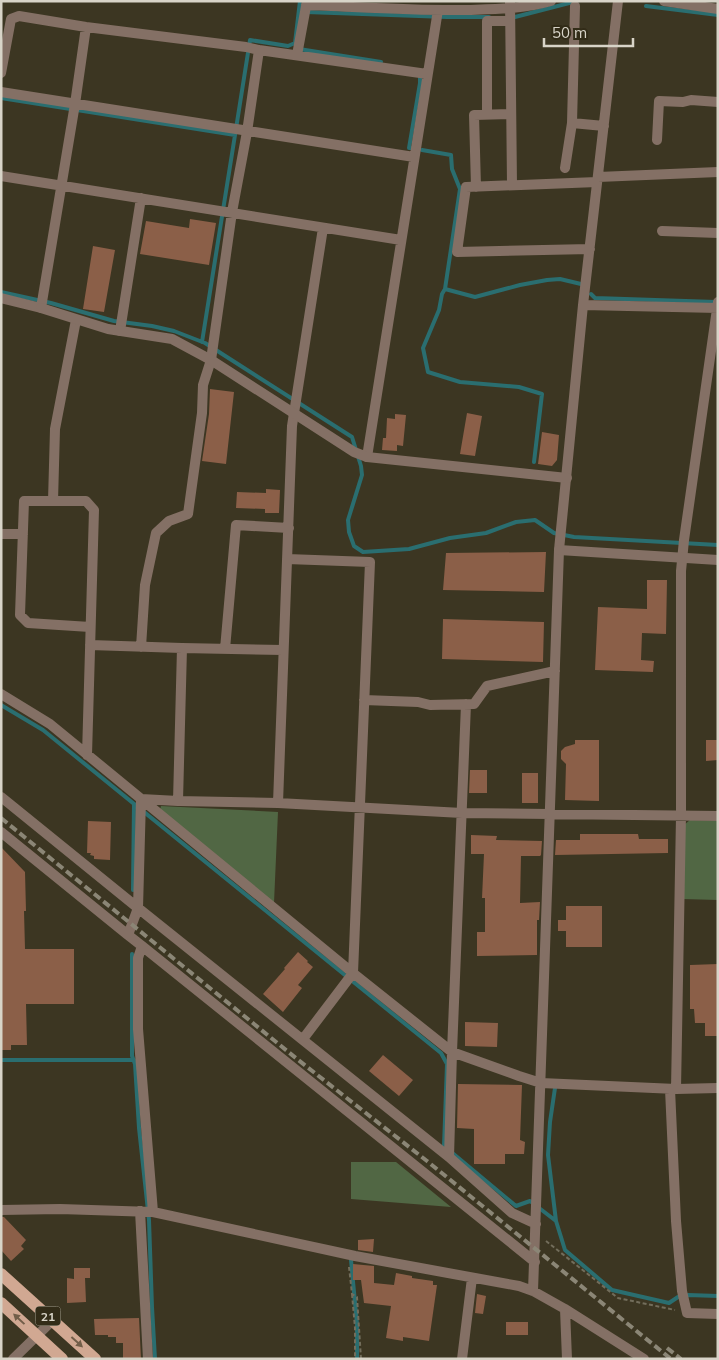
<svg xmlns="http://www.w3.org/2000/svg" width="719" height="1360" viewBox="0 0 719 1360" font-family="Mulish,sans-serif">
<style>
.green{fill:#516744}
.lines{fill:none;stroke-linecap:round;stroke-linejoin:round}
.stream{stroke:#2a6e70;stroke-width:4}
.building{fill:#8b5f48}
.path{stroke:#726d5b;stroke-width:2;stroke-dasharray:4 2.5;stroke-linecap:butt}
.minor{stroke:#847065;stroke-width:10}
.tertiary{stroke:#847065;stroke-width:10}
.primary{stroke:#d1a892;stroke-width:12}
.rail{stroke:#8b8676;stroke-width:4;stroke-dasharray:8 4;stroke-linecap:butt}
.oneway{fill:#725e49}
.labels{text-anchor:middle;dominant-baseline:central;stroke-width:4.5;stroke-linejoin:round;paint-order:stroke}
.shield{fill:#322c18;stroke:#a6a293;stroke-width:1}
.shield-label{font-size:12px;font-weight:bold;fill:#d8d4c8}
</style>
<rect width="100%" height="100%" fill="#3c3622"/>
<path class="green" d="M 161,806 L 278,812 L 274,903 L 160,810 Z
M 690,820 L 718,821 L 718,900 L 682,899 L 684,825 Z
M 351,1162 L 396,1162 L 451,1207 L 351,1199 Z"/>
<g class="lines">
<path class="stream" d="M 646,6 L 718,15
M 306,12 L 447,17 L 489,17
M 511,16 L 515,17 L 577,1
M 299,49 L 381,62
M 1,98 L 235,135 L 250,40 L 288,46 L 295,43 L 300,1
M 411,148 L 409,148 L 420,83 L 420,74
M 422,150 L 451,155 L 452,169 L 460,189 L 445,289 L 475,297 L 520,285 L 547,280 L 560,279 L 581,284
M 445,289 L 442,294 L 439,310 L 423,348 L 428,372 L 460,382 L 519,387 L 542,394 L 534,462
M 1,292 L 51,303 L 114,321 L 152,326 L 174,331 L 205,343 L 352,437 L 361,466 L 362,475 L 348,520 L 349,532 L 354,546 L 363,552 L 409,549 L 450,538 L 486,533 L 516,522 L 535,520 L 554,533 L 574,537 L 718,545
M 591,294 L 595,298 L 716,302
M 202,342 L 235,135
M 1,705 L 43,730 L 441,1053 L 447,1064 L 444,1146 L 516,1206 L 530,1201 L 556,1221
M 133,890 L 134,804
M 132,954 L 132,1056 L 135,1064 L 139,1128 L 149,1220 L 152,1307 L 155,1359
M 1,1060 L 134,1060
M 555,1088 L 550,1122 L 548,1155 L 556,1221 L 565,1250 L 612,1290 L 669,1303 L 678,1297 L 688,1295 L 718,1296
M 351,1260 L 357,1324 L 357,1359"/>
</g>
<path class="building" d="M 190,219 L 216,223 L 209,265 L 140,254 L 146,221 L 189,228 Z
M 93,246 L 115,250 L 104,312 L 83,309 Z
M 210,389 L 234,392 L 226,464 L 202,461 L 209,414 Z
M 467,413 L 482,416 L 475,456 L 460,454 Z
M 395,414 L 406,415 L 403,446 L 397,445 L 397,451 L 382,450 L 383,438 L 386,438 L 387,418 L 395,419 Z
M 542,432 L 559,435 L 557,460 L 552,466 L 538,464 Z
M 266,489 L 280,490 L 279,513 L 265,513 L 265,509 L 236,508 L 237,492 L 266,493 Z
M 546,552 L 544,592 L 443,590 L 446,553 Z
M 647,580 L 667,580 L 666,634 L 642,633 L 641,660 L 654,661 L 653,672 L 595,670 L 598,607 L 647,609 Z
M 443,619 L 544,622 L 543,662 L 442,659 Z
M 575,740 L 599,740 L 599,801 L 565,800 L 566,764 L 561,759 L 561,751 L 565,747 L 575,744 Z
M 706,740 L 718,740 L 718,760 L 706,761 Z
M 470,770 L 487,770 L 487,793 L 469,793 Z
M 522,773 L 538,773 L 538,803 L 522,803 Z
M 88,821 L 111,822 L 110,860 L 94,859 L 94,856 L 90,855 L 91,853 L 87,853 Z
M 580,834 L 638,834 L 639,839 L 668,839 L 668,853 L 555,855 L 556,840 L 580,840 Z
M 471,835 L 497,836 L 496,840 L 542,841 L 541,855 L 540,856 L 521,856 L 520,903 L 540,902 L 539,920 L 537,920 L 537,955 L 477,956 L 477,932 L 485,932 L 485,898 L 482,898 L 484,854 L 471,854 Z
M 1,847 L 25,872 L 26,911 L 24,911 L 25,949 L 74,949 L 74,1004 L 26,1004 L 27,1045 L 11,1045 L 11,1050 L 2,1050 Z
M 566,906 L 602,906 L 602,947 L 566,947 L 566,931 L 558,931 L 558,920 L 566,920 Z
M 298,952 L 308,961 L 307,962 L 313,967 L 298,985 L 302,988 L 283,1012 L 263,994 L 285,969 L 284,968 Z
M 718,964 L 718,1036 L 705,1036 L 705,1023 L 695,1023 L 694,1009 L 690,1009 L 690,965 Z
M 465,1022 L 498,1023 L 497,1047 L 465,1046 Z
M 383,1055 L 413,1080 L 399,1096 L 369,1071 Z
M 458,1084 L 522,1085 L 520,1140 L 525,1142 L 524,1154 L 505,1154 L 505,1164 L 474,1164 L 474,1129 L 457,1128 Z
M 1,1217 L 4,1217 L 26,1240 L 21,1246 L 24,1249 L 11,1261 L 1,1250 Z
M 374,1239 L 373,1252 L 358,1250 L 358,1240 Z
M 353,1264 L 374,1266 L 374,1283 L 394,1285 L 396,1273 L 412,1276 L 412,1278 L 433,1281 L 433,1285 L 437,1285 L 429,1341 L 403,1337 L 403,1341 L 386,1338 L 391,1306 L 364,1303 L 361,1280 L 353,1280 Z
M 74,1268 L 90,1268 L 90,1278 L 85,1278 L 86,1302 L 67,1303 L 67,1278 L 74,1279 Z
M 477,1294 L 486,1296 L 483,1314 L 475,1313 Z
M 139,1318 L 141,1359 L 123,1359 L 123,1343 L 116,1343 L 116,1337 L 108,1337 L 108,1335 L 95,1335 L 94,1319 Z
M 506,1322 L 528,1322 L 528,1335 L 506,1335 Z"/>
<g class="lines">
<path class="path" d="M 546,1241 L 618,1298 L 675,1310
M 349,1267 L 352,1294 L 357,1297 L 361,1359
M 352,1294 L 355,1328 L 355,1359"/>
<path class="minor" d="M 510,1 L 512,185
M 664,1 L 718,9
M 306,5 C 360,7 414,11 467,10 C 496,9 523,9 551,1
M 297,55 L 307,1
M 1,73 L 11,19 L 19,16 L 86,27 L 246,47 L 259,50 L 427,74
M 1,92 L 414,157
M 487,115 L 487,21 L 510,21
M 572,123 L 604,126
M 657,140 L 659,101 L 683,102 L 691,100 L 718,102
M 565,168 L 572,123 L 575,6
M 1,176 L 401,240
M 598,177 L 718,172
M 476,187 L 474,115 L 511,114
M 662,231 L 718,233
M 590,249 L 457,252 L 466,187 L 597,182
M 1,298 L 41,308 L 75,104 L 86,27
M 583,305 L 718,308
M 120,331 L 141,198
M 367,457 L 438,10
M 53,501 L 55,429 L 76,320
M 1,534 L 23,534
M 287,559 L 370,562 L 353,973 L 303,1039
M 90,645 L 182,648 L 283,650
M 141,647 L 145,585 L 156,533 L 169,521 L 188,514 L 202,413 L 203,385 L 211,360 L 232,212 L 247,132 L 259,50
M 225,649 L 236,525 L 289,528
M 1,694 L 50,724 L 353,973 L 452,1052 L 519,1076 L 541,1083 L 676,1089 L 718,1088
M 364,700 L 418,702 L 430,705 L 474,704 L 487,686 L 555,671
M 87,755 L 94,510 L 86,501 L 24,501 L 20,615 L 28,623 L 90,627
M 1,797 L 138,908 L 449,1157 L 512,1213 L 536,1224
M 141,799 L 178,801 L 278,803 L 462,813 L 718,816
M 141,799 L 138,908 L 128,935 L 142,946 L 138,958 L 138,1029 L 153,1212
M 178,801 L 182,648
M 278,803 L 292,426 L 323,228
M 1,832 L 128,935
M 142,946 L 535,1262
M 670,1089 L 676,1221 L 682,1291 L 687,1313 L 718,1314
M 676,1089 L 681,816 L 681,571 L 684,540 L 718,302
M 449,1157 L 452,1052 L 466,704
M 1,1210 L 60,1209 L 153,1212 L 355,1256 L 519,1286 L 533,1291 L 565,1309 L 644,1359
M 140,1211 L 148,1359
M 533,1291 L 559,550 L 583,305 L 618,1
M 565,1309 L 567,1359
M 462,1359 L 472,1278"/>
<path class="tertiary" d="M 41,308 L 108,329 L 172,339 L 211,360 L 354,452 L 367,457 L 567,478
M 559,550 L 718,560
M 13,1359 L 53,1320"/>
<path class="primary" d="M 1,1274 L 95,1359
M 1,1303 L 62,1359"/>
<path class="rail" d="M 1,818 L 297,1059 L 427,1161 L 671,1359
M 667,1348 L 681,1359"/>
</g>
<defs><path id="oneway-solid" d="M-6-.8H1V-3.2L6.5 0L1 3.2V.8H-6Z" transform="scale(1.25)"/></defs>
<g class="oneway">
<use href="#oneway-solid" transform="translate(19 1319) rotate(-137)"/>
<use href="#oneway-solid" transform="translate(77 1342) rotate(42)"/>
</g>
<g class="labels">
<rect class="shield" x="35.5" y="1306.5" width="25" height="19" rx="4"/>
<g class="shield-label">
<text x="48" y="1316">21</text>
</g>
</g>
<rect width="719" height="1360" fill="none" stroke="#d8d4c8" stroke-width="5"/>
<path d="M544 38v8h89v-8" fill="none" stroke="#d8d4c8" stroke-width="2.5"/>
<text x="552" y="38" font-size="15" fill="#d8d4c8" stroke="#322c18" stroke-width="4" paint-order="stroke">50 m</text>
</svg>
